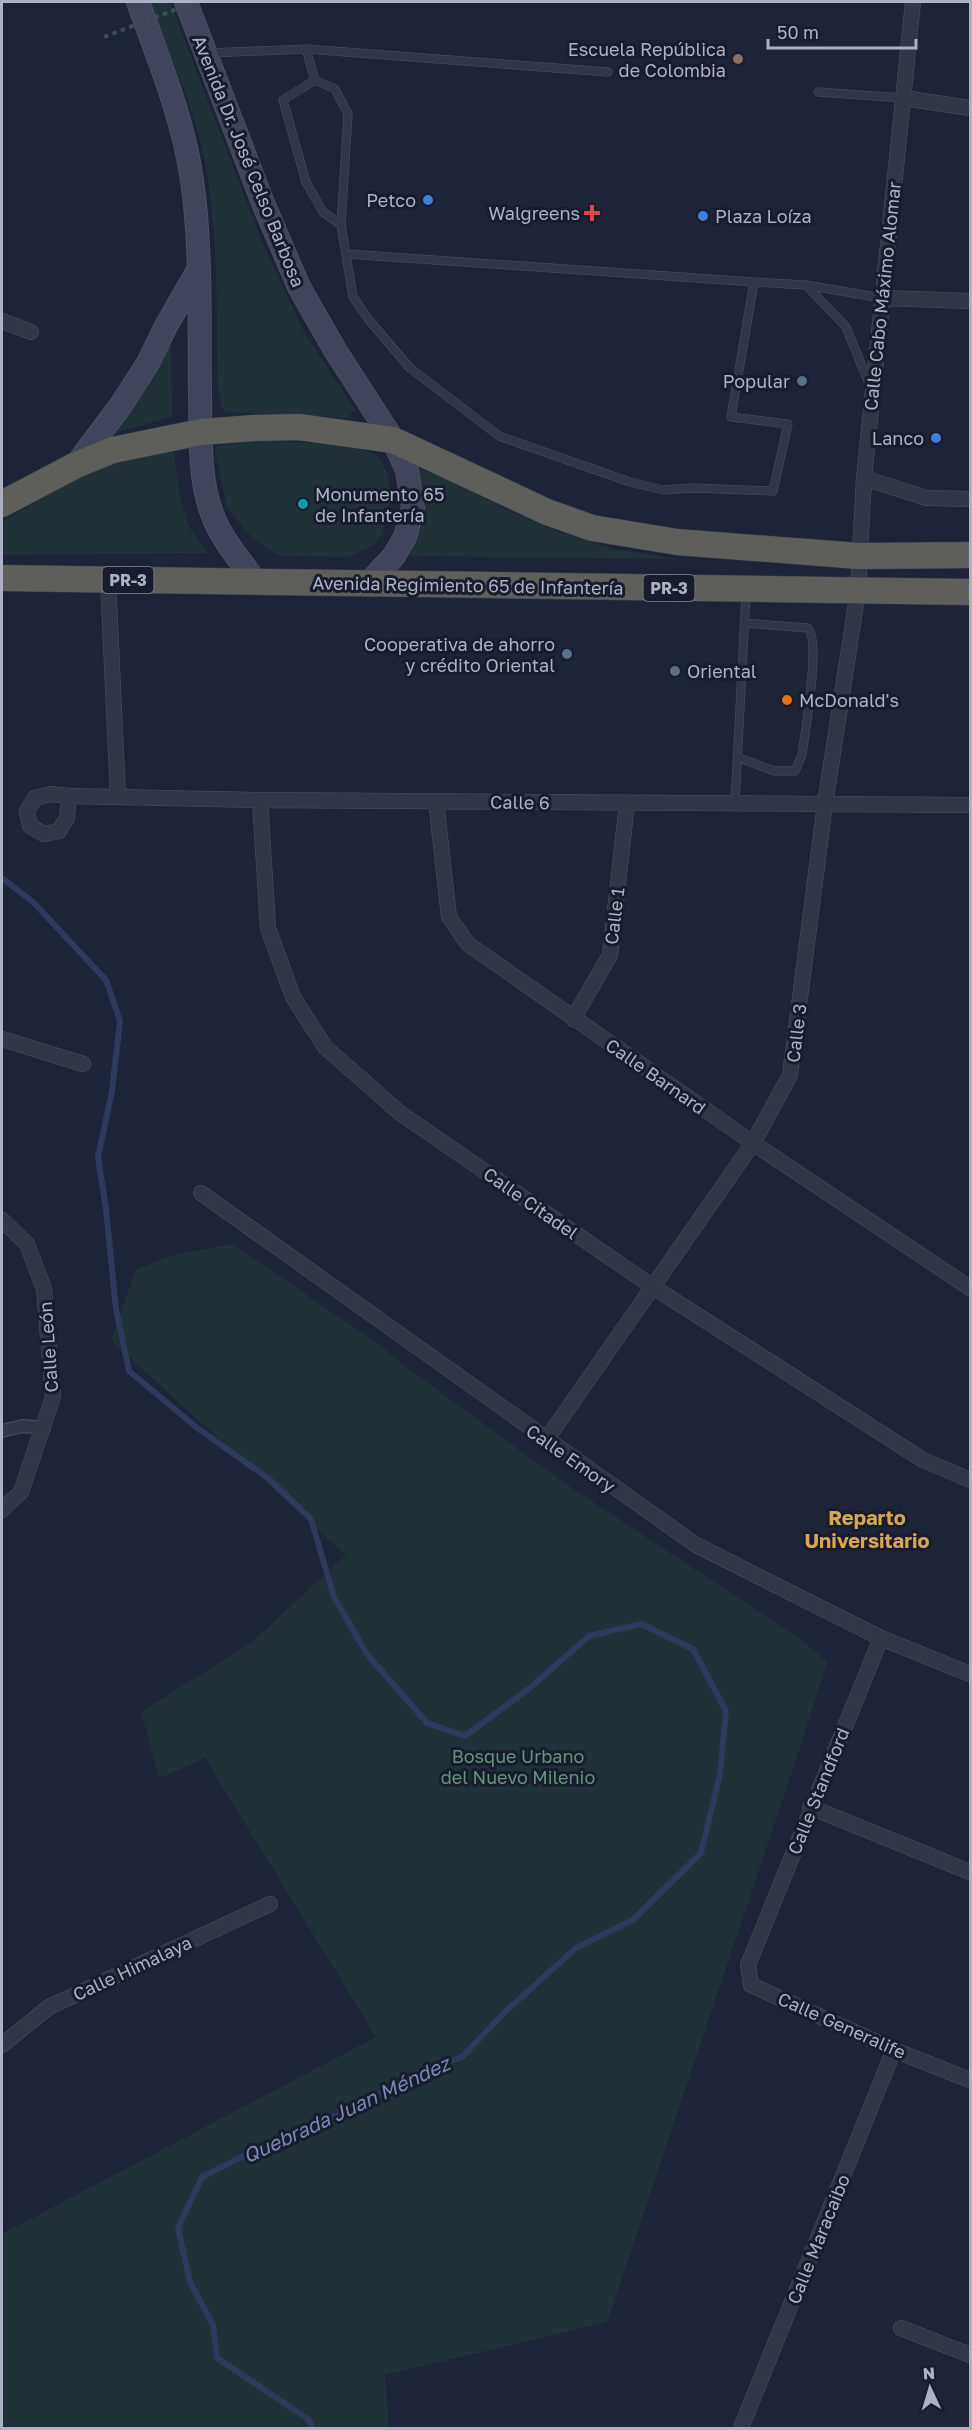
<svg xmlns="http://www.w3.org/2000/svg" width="972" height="2430" viewBox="0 0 972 2430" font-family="'Golos Text',sans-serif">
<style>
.green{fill:#203138}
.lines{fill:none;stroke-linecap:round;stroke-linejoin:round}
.stream{stroke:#2f3a5d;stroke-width:6}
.service-casing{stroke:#4c5163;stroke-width:9}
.pedestrian-casing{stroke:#4c5163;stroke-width:14}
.minor-casing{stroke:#4c5163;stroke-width:16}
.secondary-casing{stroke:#4c5163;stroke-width:24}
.trunk-casing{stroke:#393e4f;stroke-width:27}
.service{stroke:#323748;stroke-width:8}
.pedestrian{stroke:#323748;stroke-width:12}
.minor{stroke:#323748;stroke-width:15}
.secondary{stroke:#40455b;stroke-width:22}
.trunk{stroke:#5e5e5b;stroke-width:26}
.path-bridge{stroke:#3e4e56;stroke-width:4;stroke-dasharray:4.5 4.5;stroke-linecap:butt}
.education-dot{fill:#8d6e63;stroke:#181c2c;stroke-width:2}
.shop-dot{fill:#3f7fe0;stroke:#181c2c;stroke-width:2}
.health-dot{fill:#e0444e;stroke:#181c2c;stroke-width:2}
.service-dot{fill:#5c6f8a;stroke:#181c2c;stroke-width:2}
.culture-dot{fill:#0f9aa8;stroke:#181c2c;stroke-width:2}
.food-dot{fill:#e8710a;stroke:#181c2c;stroke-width:2}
.labels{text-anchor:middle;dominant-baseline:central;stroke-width:6;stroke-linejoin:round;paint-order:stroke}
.shield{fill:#181c2c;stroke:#808497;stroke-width:1.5}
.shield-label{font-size:16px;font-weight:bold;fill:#acb1c5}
.poi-label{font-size:18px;fill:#acb1c5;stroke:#181c2c;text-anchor:end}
.street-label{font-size:18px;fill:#acb1c5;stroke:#181c2c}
.park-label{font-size:18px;fill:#639678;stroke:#181c2c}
.neighbourhood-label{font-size:20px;font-weight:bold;fill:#d8a653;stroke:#181c2c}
.water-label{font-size:20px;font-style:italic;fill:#7a88b3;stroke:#181c2c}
</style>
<rect width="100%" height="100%" fill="#1e2437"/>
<path class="green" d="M 149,2 L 170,2 L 260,237 L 304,332 L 355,409 L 348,418 L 228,412 L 222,409 L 218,389 C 216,311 219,229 203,152 C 192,101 168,51 149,2 Z
M 171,333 L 172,416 L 113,434 L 156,371 Z
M 256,441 L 325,443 L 356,447 L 375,454 L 388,473 L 391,495 L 382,534 L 372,546 L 348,557 L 282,556 L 269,550 L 246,532 L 227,506 L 215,452 L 217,446 Z
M 174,450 L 179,493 L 189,527 L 207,553 L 2,555 L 2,522 L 84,474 L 111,462 Z
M 418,470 L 440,474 L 503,508 L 559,532 L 609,548 L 677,559 L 409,556 C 425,520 427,508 418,470 Z
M 232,1244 L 377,1343 L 406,1367 L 560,1480 L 804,1642 L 827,1662 L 797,1757 L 607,2322 L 385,2375 L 389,2428 L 2,2428 L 2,2234 L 376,2037 L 205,1758 L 159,1778 L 141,1712 L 251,1643 L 346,1555 L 111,1340 L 136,1269 L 174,1255 Z"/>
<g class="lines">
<path class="stream" d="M 2,878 L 33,902 L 106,980 L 120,1021 L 112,1091 L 98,1157 L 106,1209 L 116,1309 L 129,1371 L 196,1427 L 269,1479 L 311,1519 L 334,1597 L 367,1654 L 427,1723 L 465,1736 L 530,1688 L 589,1636 L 641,1624 L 693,1649 L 726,1711 L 720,1774 L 701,1853 L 633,1920 L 576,1948 L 506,2011 L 462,2057 L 415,2074 L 344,2113 L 287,2134 L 202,2177 L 178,2228 L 190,2282 L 213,2325 L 217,2358 L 308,2419 L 313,2428"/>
<defs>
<path id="service" d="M 306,49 L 315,80 L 283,100 L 306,182 L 323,212 L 341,225 L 348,114 L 335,89 L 315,80
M 210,53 L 306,49 L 608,72
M 818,92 L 903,98
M 341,225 L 353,297 L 369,320 L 410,368 L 499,436 L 630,482 L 663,490 L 693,488 L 773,491 L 788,424 L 731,417 L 754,282 L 347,254
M 754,282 L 806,285 L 882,298
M 806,285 L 846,327 L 870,386
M 737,757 L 774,771 L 795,771 L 802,755 C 805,732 821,642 808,628 L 744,623
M 735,803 L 746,594"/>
<path id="pedestrian" d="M 2,1431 L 23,1426 L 44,1428"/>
<path id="minor" d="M 903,98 L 970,108
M 882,298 L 970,301
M 2,321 L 31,332
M 864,478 L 927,498 L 970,499
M 108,579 L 118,797
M 51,794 L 69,796 L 67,818 L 59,831 L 44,834 L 30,826 L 27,811 L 35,798 Z
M 69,796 L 260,800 L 970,805
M 260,800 L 268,928 L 293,997 L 325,1047 L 400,1113 L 653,1287 L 923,1460 L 970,1480
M 436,801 L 449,917 L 468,944 L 753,1143 L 970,1288
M 573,1019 L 610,955 L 627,803
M 2,1039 L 83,1064
M 201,1193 L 696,1545 L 881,1638 L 970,1674
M 2,1220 L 27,1244 L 44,1289 L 53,1397 L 21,1492 L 2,1510
M 546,1440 L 753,1143 L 790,1075 L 825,804 L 858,591 L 864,478 L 913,2
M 881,1638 L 748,1965 L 751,1985 L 894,2050 L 970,2080
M 810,1807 L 970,1872
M 2,2045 L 49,2007 L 270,1904
M 901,2328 L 970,2355
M 741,2428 L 894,2050"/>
<path id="secondary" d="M 138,2 C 159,60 183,118 192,180 C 202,250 199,323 200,394 C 201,433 198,479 213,516 C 222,540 241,561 255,581
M 186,2 L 263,203 L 299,287 L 335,350 L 393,440 L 407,470 L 413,508 L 405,537 L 394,556 L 368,584
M 76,465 L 121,405 L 148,363 L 166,326 L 197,272"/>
<path id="trunk" d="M 2,504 L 76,465 L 113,450 L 201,432 L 254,428 L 299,427 L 393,440 L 547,512 L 592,528 L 677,542 L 859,556 L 970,555
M 2,578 L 970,592"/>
</defs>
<use href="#service" class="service-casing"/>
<use href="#pedestrian" class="pedestrian-casing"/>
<use href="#minor" class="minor-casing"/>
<use href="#secondary" class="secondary-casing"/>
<use href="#trunk" class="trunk-casing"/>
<use href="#service" class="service"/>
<use href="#pedestrian" class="pedestrian"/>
<use href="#minor" class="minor"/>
<use href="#secondary" class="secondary"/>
<use href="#trunk" class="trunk"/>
<path class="path-bridge" d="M 104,37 L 195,2"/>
</g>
<circle class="education-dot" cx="738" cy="59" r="6"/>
<g class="shop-dot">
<circle cx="428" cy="200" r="6"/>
<circle cx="703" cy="216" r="6"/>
<circle cx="936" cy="438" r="6"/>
</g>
<path class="health-dot" d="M589 204h6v6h6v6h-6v6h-6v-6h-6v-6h6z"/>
<g class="service-dot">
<circle cx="802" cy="381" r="6"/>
<circle cx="567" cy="654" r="6"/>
<circle cx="675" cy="671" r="6"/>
</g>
<circle class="culture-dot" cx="303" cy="504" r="6"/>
<circle class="food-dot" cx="787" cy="700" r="6"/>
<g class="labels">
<g class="shield">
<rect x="102.5" y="567" width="51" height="26" rx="4.5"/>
<rect x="643.5" y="575" width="51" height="26" rx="4.5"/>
</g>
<g class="shield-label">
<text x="128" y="580">PR-3</text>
<text x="669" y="588">PR-3</text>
</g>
<g class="poi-label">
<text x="726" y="49">Escuela República<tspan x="726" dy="21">de Colombia</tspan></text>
<text x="416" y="200">Petco</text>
<text x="580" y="213">Walgreens</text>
<text x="715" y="216" text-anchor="start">Plaza Loíza</text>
<text x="790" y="381">Popular</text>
<text x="924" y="438">Lanco</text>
<text x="315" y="494" text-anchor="start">Monumento 65<tspan x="315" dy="21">de Infantería</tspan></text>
<text x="555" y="644">Cooperativa de ahorro<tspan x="555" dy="21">y crédito Oriental</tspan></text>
<text x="687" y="671" text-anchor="start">Oriental</text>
<text x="799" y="700" text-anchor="start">McDonald's</text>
</g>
<g class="street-label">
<text transform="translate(249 161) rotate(68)">Avenida Dr. José Celso Barbosa</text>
<text transform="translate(882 296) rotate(-84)">Calle Cabo Máximo Alomar</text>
<text transform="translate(468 585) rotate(1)">Avenida Regimiento 65 de Infantería</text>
<text transform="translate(520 802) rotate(1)">Calle 6</text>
<text transform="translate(614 916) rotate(-83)">Calle 1</text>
<text transform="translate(796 1033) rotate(-83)">Calle 3</text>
<text transform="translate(656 1076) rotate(35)">Calle Barnard</text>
<text transform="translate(531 1203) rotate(35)">Calle Citadel</text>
<text transform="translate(48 1347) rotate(-94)">Calle León</text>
<text transform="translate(571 1458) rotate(35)">Calle Emory</text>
<text transform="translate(818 1791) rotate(-68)">Calle Standford</text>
<text transform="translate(132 1968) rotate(-25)">Calle Himalaya</text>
<text transform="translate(842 2025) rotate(24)">Calle Generalife</text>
<text transform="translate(818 2239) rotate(-68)">Calle Maracaibo</text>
</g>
<g class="park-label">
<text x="518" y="1756">Bosque Urbano<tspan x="518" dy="21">del Nuevo Milenio</tspan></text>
</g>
<g class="neighbourhood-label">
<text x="867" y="1517">Reparto<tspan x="867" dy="23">Universitario</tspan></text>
</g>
<g class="water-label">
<text transform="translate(346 2109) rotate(-25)">Quebrada Juan Méndez</text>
</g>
</g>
<rect width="972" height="2430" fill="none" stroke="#acb1c5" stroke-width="6"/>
<g transform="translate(930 2388) rotate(356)" stroke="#181c2c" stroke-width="4.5" paint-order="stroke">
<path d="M0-4.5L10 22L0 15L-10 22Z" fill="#acb1c5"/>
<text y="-9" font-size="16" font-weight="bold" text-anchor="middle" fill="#acb1c5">N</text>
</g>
<path d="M768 39v9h148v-9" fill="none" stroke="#acb1c5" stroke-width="3"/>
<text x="777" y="39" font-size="18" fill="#acb1c5" stroke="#181c2c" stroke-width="4.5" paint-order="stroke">50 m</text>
</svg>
